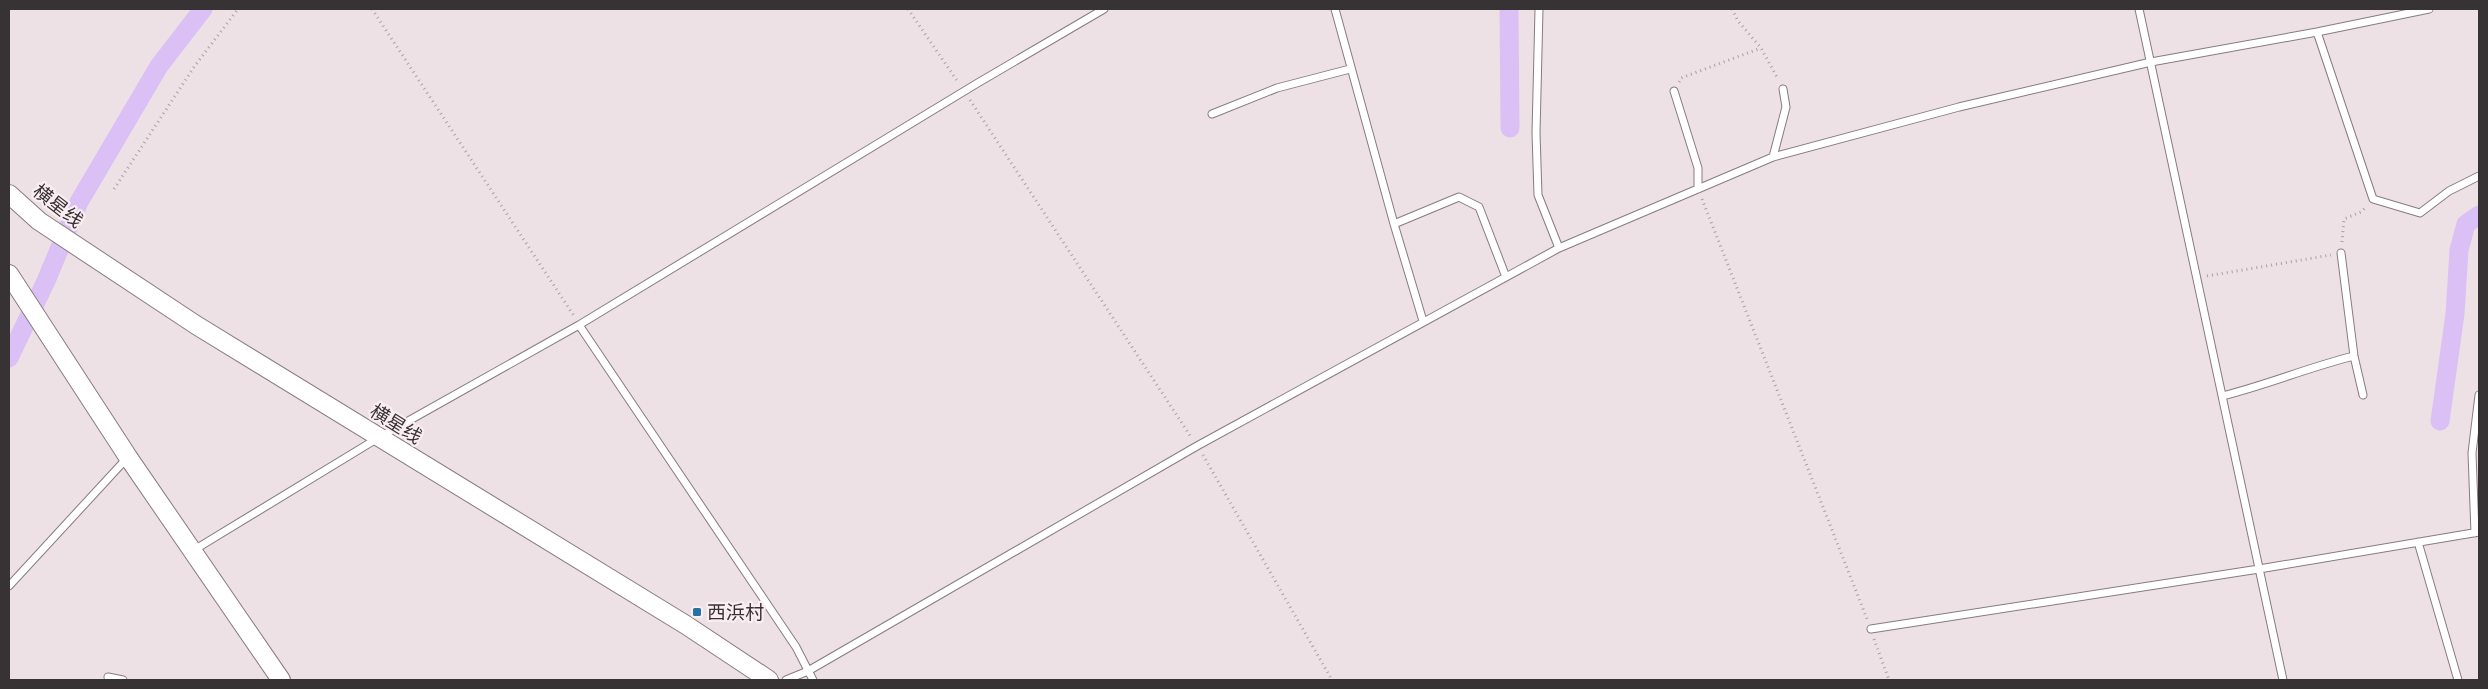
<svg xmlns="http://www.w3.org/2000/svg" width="2488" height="689" viewBox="0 0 2488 689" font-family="Cabin,'Noto Sans SC',sans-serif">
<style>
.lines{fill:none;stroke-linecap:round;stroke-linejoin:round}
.canal{stroke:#dbc0f5;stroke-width:19}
.service-casing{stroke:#877b7f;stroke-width:9}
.tertiary-casing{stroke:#877b7f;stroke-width:20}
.path{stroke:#aaa0a3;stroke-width:3;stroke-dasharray:1 4;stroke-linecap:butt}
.service{stroke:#fff;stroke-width:7}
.tertiary{stroke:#fff;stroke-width:18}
.poi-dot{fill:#2573a5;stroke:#fbeef3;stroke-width:2}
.labels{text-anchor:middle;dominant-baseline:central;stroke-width:4.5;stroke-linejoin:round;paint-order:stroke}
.street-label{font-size:19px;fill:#373234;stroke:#fbeef3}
.poi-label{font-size:19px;fill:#373234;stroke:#fbeef3;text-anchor:start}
</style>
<rect width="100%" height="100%" fill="#eee1e6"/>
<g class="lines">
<path class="canal" d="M 1509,9 L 1510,128
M 9,358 L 46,281 L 79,202 L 159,66 L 203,9
M 2440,421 L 2455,314 L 2459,250 L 2466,224 L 2479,215"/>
<defs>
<path id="service" d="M 1335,9 L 1394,224 L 1423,321
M 1539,9 L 1536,133 L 1538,195 L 1559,248
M 2139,9 L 2283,680
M 2317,32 L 2373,199 L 2420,213 L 2449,191 L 2479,176
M 1674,91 L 1698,168 L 1698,189
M 1212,114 L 1277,88 L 1350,69
M 1773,157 L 1786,107 L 1783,89
M 1394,224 L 1459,197 L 1479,207 L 1506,277
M 2341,253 L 2354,356 L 2363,395
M 579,325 L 796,647 L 813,680
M 2222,396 C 2267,385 2309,367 2354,356
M 2475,533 L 2472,453 L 2479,395
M 2418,542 L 2458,680
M 194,550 L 378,438 L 579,325 L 976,84 L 1104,9
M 9,586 L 128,457
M 1871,629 L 2259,569 L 2479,532
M 108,677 L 123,680
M 786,680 L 808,671 L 1197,446 L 1559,248 L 1773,157 L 1959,107 L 2151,62 L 2317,32 L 2429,9"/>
<path id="tertiary" d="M 9,194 L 39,221 L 196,325 L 686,625 L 769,680
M 9,274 L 128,457 L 281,680"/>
</defs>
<use href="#service" class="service-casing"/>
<use href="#tertiary" class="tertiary-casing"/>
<path class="path" d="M 372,9 L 574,316
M 908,9 L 958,82
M 1732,9 L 1738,21 L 1761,48 L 1778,79
M 1679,82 L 1681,78 L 1761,48
M 970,100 L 1191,437
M 114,189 L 194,67 L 238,9
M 1702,199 L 1867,619
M 2342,242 L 2344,219 L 2361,212 L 2366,207
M 2207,276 L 2331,255
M 1203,455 L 1332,680
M 1874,639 L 1889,680"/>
<use href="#service" class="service"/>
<use href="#tertiary" class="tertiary"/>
</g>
<rect class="poi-dot" x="692" y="607" width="10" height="10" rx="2.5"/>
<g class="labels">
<g class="street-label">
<text transform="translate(58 206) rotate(38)">横星线</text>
<text transform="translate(396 424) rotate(32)">横星线</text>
</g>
<g class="poi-label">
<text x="707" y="612">西浜村</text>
</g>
</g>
<rect width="2488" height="689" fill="none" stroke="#373234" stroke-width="20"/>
</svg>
